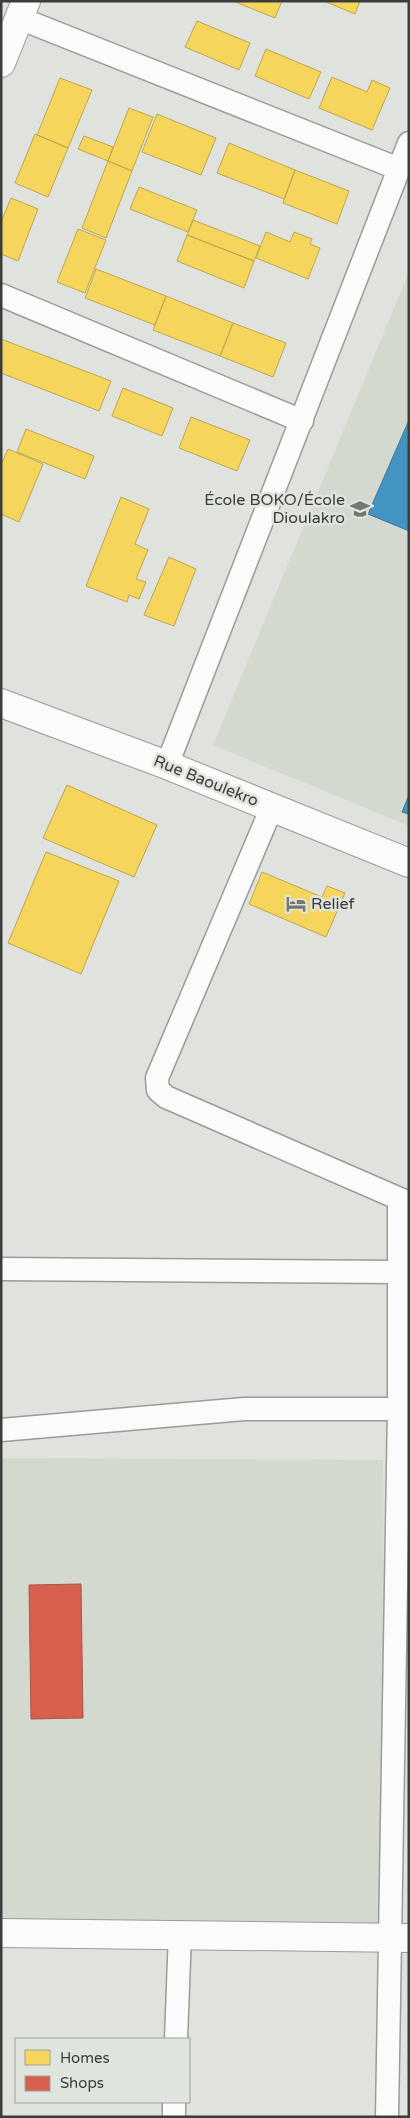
<svg xmlns="http://www.w3.org/2000/svg" width="410" height="2118" viewBox="0 0 410 2118" font-family="'Varela Round',sans-serif">
<style>
.built{fill:#d3d9cf}
.homes{fill:#f6d55c;stroke:#bea752}
.shops{fill:#d6604d;stroke:#a85647}
.schools{fill:#4393c3;stroke:#41799a}
.lines{fill:none;stroke-linecap:round;stroke-linejoin:round}
.minor-casing{stroke:#9a9c98;stroke-width:25}
.tertiary-casing{stroke:#9a9c98;stroke-width:30}
.minor{stroke:#fafbfa;stroke-width:22}
.tertiary{stroke:#fafbfa;stroke-width:28}
.labels{text-anchor:middle;dominant-baseline:central;stroke-width:5;stroke-linejoin:round;paint-order:stroke}
.poi-label{font-size:16px;fill:#3b3d3a;stroke:#dfe4dc;text-anchor:end}
.street-label{font-size:16px;fill:#3b3d3a;stroke:#dfe4dc}
</style>
<rect width="100%" height="100%" fill="#e0e2de"/>
<path class="built" d="M 409,272 L 409,826 L 213,745 Z
M 1,1458 L 383,1460 L 386,1927 L 1,1922 Z"/>
<path class="homes" d="M 233,1 L 282,1 L 275,18 Z
M 324,1 L 360,1 L 355,14 Z
M 197,21 L 250,43 L 239,70 L 185,47 Z
M 266,49 L 321,72 L 309,99 L 255,76 Z
M 332,77 L 367,92 L 372,80 L 390,88 L 372,130 L 319,108 Z
M 60,78 L 92,90 L 68,148 L 37,135 Z
M 129,108 L 153,117 L 132,171 L 108,161 Z
M 157,114 L 216,138 L 201,175 L 142,152 Z
M 35,134 L 68,148 L 48,197 L 15,183 Z
M 84,136 L 113,147 L 108,161 L 78,149 Z
M 229,143 L 295,170 L 284,199 L 217,173 Z
M 108,161 L 132,171 L 106,238 L 82,228 Z
M 295,170 L 349,191 L 337,224 L 283,203 Z
M 139,187 L 197,210 L 188,232 L 130,209 Z
M 11,198 L 38,209 L 18,261 L 1,254 L 1,222 Z
M 193,220 L 260,246 L 254,261 L 187,235 Z
M 78,229 L 106,240 L 85,293 L 57,282 Z
M 266,232 L 290,242 L 294,232 L 312,239 L 310,244 L 320,248 L 308,279 L 256,258 Z
M 187,235 L 254,261 L 244,288 L 177,261 Z
M 96,269 L 166,296 L 155,325 L 85,298 Z
M 166,296 L 233,323 L 220,356 L 153,330 Z
M 233,323 L 286,343 L 273,377 L 220,356 Z
M 1,339 L 111,381 L 99,411 L 1,373 Z
M 123,388 L 173,408 L 162,436 L 112,416 Z
M 191,417 L 250,440 L 237,471 L 179,448 Z
M 26,429 L 94,456 L 85,479 L 17,452 Z
M 8,449 L 43,464 L 19,522 L 1,514 L 1,465 Z
M 121,497 L 149,509 L 135,544 L 148,550 L 136,579 L 146,582 L 139,599 L 129,595 L 127,602 L 86,586 Z
M 169,557 L 196,569 L 174,626 L 144,615 Z
M 67,785 L 157,825 L 134,877 L 43,838 Z
M 46,852 L 119,881 L 81,974 L 8,943 Z
M 262,872 L 322,897 L 327,886 L 345,893 L 326,937 L 249,904 Z"/>
<path class="shops" d="M 81,1584 L 83,1718 L 31,1719 L 29,1585 Z"/>
<path class="schools" d="M 409,420 L 409,531 L 368,514 Z
M 409,795 L 409,814 L 402,812 Z"/>
<g class="lines">
<defs>
<path id="minor" d="M 19,18 L 399,169
M 1,295 L 302,421
M 167,765 L 409,143
M 272,807 L 157,1078 L 158,1090 L 166,1097 L 409,1203
M 1,1269 L 399,1272
M 1,1430 L 244,1409 L 399,1409
M 176,2039 L 180,1933
M 174,2117 L 174,2102
M 387,2117 L 399,1409 L 399,1199"/>
<path id="tertiary" d="M 1,63 L 26,1
M 1,703 L 167,765 L 409,863
M 1,1933 L 409,1938"/>
</defs>
<use href="#minor" class="minor-casing"/>
<use href="#tertiary" class="tertiary-casing"/>
<use href="#minor" class="minor"/>
<use href="#tertiary" class="tertiary"/>
</g>
<defs>
<symbol id="school-bare" viewBox="-9 -9 18 18"><path d="M0-5L7-2L0 1L-7-2ZM-4 1L0 2.5L4 1V4Q0 6-4 4Z" fill="#757773" stroke="#dfe4dc" stroke-width="2.5" paint-order="stroke"/></symbol>
<symbol id="hotel-bare" viewBox="-9 -9 18 18"><path d="M-6-4.5h1.5V1H6V5H4.5V3h-9V5H-6ZM-4 0a1.8 1.8 0 1 1 3.6 0ZM.5 0V-2.5h3Q6-2.5 6 0Z" fill="#757773" stroke="#dfe4dc" stroke-width="2.5" paint-order="stroke"/></symbol>
</defs>
<g fill-rule="evenodd">
<use href="#school-bare" x="346" y="495" width="28" height="28"/>
<use href="#hotel-bare" x="282" y="890" width="28" height="28"/>
</g>
<g class="labels">
<g class="poi-label">
<text x="345" y="500">École BOKO/École<tspan x="345" dy="18">Dioulakro</tspan></text>
<text x="311" y="904" text-anchor="start">Relief</text>
</g>
<g class="street-label">
<text transform="translate(206 781) rotate(22)">Rue Baoulekro</text>
</g>
</g>
<rect width="410" height="2118" fill="none" stroke="#3b3d3a" stroke-width="5"/>
<rect x="15" y="2038" width="175" height="65" fill="#dfe4dc" stroke="#9da19b"/>
<rect x="25" y="2050" width="25" height="15" fill="#f6d55c" stroke="#9da19b"/>
<text x="60" y="2063" font-size="15" fill="#3b3d3a">Homes</text>
<rect x="25" y="2076" width="25" height="15" fill="#d6604d" stroke="#9da19b"/>
<text x="60" y="2088" font-size="15" fill="#3b3d3a">Shops</text>
</svg>
